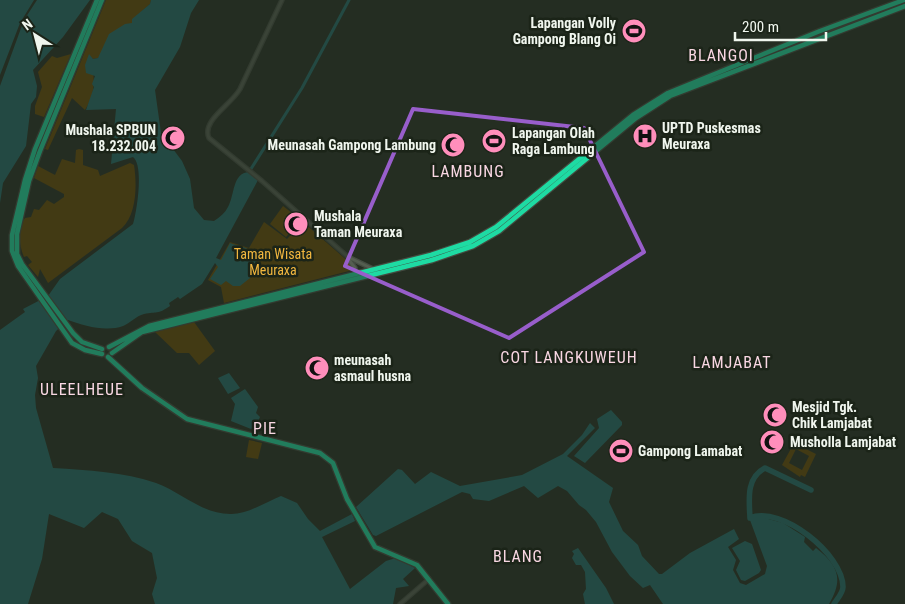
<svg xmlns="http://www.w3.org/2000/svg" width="905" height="604" viewBox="0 0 905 604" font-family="'Roboto Condensed',sans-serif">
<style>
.green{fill:#674904;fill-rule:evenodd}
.water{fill:#236c6b}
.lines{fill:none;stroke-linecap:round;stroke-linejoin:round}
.canal{stroke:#236c6b;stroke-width:3}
.river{stroke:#236c6b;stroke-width:5.5}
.minor-casing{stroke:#444c41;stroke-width:5.5}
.highway-casing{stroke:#444c41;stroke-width:7}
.minor{stroke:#545e50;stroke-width:3}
.highway{stroke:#1edba3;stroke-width:4.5}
.marked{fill:none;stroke:#985ecb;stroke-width:4;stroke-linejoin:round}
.labels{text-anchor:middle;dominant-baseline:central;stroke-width:5;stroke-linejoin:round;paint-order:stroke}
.poi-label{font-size:14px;font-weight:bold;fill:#f0f6ee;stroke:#1b2418;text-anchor:start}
.park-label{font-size:14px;fill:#f2b73f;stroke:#1b2418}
.quarter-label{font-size:16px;letter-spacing:1px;fill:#f9d7e3;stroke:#1b2418}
</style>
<rect width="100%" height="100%" fill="#252e22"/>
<path class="green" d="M 106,0 L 151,0 L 150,4 L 133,19 L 132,23 L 98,58 L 93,59 L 89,55 C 95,75 97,91 85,110 L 72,98 L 48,150 L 45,149 Z
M 71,54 L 44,117 L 35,114 L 35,106 L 42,87 L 38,72 L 52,56 L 57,58 Z
M 79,149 L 83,150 L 83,165 L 98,170 L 100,176 L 130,163 L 134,165 C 137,184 137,214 122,228 L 48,283 L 40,269 L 38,277 L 28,265 L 32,262 L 27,256 L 24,257 C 19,246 17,228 25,218 L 31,217 L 34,209 L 39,210 L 47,200 L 54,204 L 64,197 L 64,194 L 34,178 L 38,166 L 55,175 L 62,159 L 75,163 L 76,150 Z
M 283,206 L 301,220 L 286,237 L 270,224 Z
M 264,222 L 287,239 L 303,222 L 350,263 L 353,270 L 224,303 L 221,287 L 208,280 L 230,242 L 249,248 Z
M 194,322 L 215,351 L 199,365 L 189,353 L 177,353 L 154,331 Z
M 249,440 L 262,443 L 258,459 L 246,457 Z
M 794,443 L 816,454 L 805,477 L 801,475 L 800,477 L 782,465 ZM 796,449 L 809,456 L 802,470 L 789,463 Z"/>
<path class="water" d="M 0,0 L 34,0 L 20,23 L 0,75 Z
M 37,0 L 90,0 L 63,37 L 33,70 L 37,86 L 36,97 L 31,104 L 26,146 L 3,183 L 0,203 L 0,86 L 24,20 Z
M 151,0 L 199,0 L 191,13 L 180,47 L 155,90 L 161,133 L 182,161 L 190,179 L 194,208 L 204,220 L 214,221 C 220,217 225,213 228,207 C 235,195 232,173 249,172 L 258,180 L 216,258 L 221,260 L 230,243 C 241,247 256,248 257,263 L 250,278 L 240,286 L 233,286 L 226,281 L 221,285 L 210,279 L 218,267 L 215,263 L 202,284 L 180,299 L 178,297 L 169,303 L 170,306 C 157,315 157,311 144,314 C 136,316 130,323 123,326 C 106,332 84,326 68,320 L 56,331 L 36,366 L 38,378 L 35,395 L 36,408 L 53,468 C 87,470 124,472 156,483 C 181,492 202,514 230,514 C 246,515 266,502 281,496 L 297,503 L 308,519 L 320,531 L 352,514 L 355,521 L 322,537 L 350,589 L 386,561 L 396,558 L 415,568 L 403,579 L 409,586 L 396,588 L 393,604 L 155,604 L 152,594 L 157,578 L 152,553 L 132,541 L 118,519 L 102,512 L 84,528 L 49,514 L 42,559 L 28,604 L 0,604 L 0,330 L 25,312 L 23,309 L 48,296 L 60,279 L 133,224 C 137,211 144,165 133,157 L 111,164 L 116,109 L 86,110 L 94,87 L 92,84 L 95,76 L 86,73 L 85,65 L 89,54 L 93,59 L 98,58 L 109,34 L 125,24 L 132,23 L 132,19 L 150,4 Z
M 229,373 L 240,388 L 228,394 L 218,378 Z
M 245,389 L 258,407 L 256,413 L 260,417 L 256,426 L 251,429 L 231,421 L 235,404 L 231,398 Z
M 611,410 L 622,422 L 622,425 L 585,463 L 574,456 L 599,428 L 597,419 Z
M 590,423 L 595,428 L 567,456 L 613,488 L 609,502 L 623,531 L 638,545 L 642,556 L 659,574 L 662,574 L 690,553 L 734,529 L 739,539 L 728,547 L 736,560 L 733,570 L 740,583 L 746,585 L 765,574 L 767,566 L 750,520 L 757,516 L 783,523 L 805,537 L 804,542 L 813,551 L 816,548 C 838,565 844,579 829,604 L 663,604 L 650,585 L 643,588 L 630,576 L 612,552 L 596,522 L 586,510 L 579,505 L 567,491 L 558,486 L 538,498 L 524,486 L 489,501 L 473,499 L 470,494 L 462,492 L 376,536 L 373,535 L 356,507 L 398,469 L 402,470 L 415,484 L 431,472 L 460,486 L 522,475 L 563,454 L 582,435 Z
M 745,541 L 752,544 L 761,570 L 759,573 L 745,581 L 741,580 L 736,570 L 740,561 L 732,548 Z
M 578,548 L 606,588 L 614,604 L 585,604 L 583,594 L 586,589 L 585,572 L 581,565 L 576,565 L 572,558 L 574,554 L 572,551 Z"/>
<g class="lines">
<path class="canal" d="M 249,172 L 302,88 L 349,0"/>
<path class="river" d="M 811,490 L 765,468 C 746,478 749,499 750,518 C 781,505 843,554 843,587 C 843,593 837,599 834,604"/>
<defs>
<path id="minor" d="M 282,0 L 240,89 C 231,105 201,121 209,138 L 262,181 L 348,257 L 373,269
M 349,260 L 355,268 L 354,274
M 400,604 L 429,579"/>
<path id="highway" d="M 97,0 L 35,149 L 25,180 L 12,235 L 12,251 L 18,266 L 72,343 L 85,350 L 102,354
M 102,0 L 40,151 L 29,181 L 17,234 L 17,254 L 22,264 L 73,333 L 82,342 L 102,349
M 109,347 L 149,326 L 431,255 L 470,242 L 496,227 L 633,115 L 668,93 L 820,31 L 904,0
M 112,353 L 142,332 L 432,260 L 473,246 L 499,231 L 636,118 L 670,96 L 905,6
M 108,357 L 142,388 L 187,419 L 320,453 L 333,463 L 347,499 L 375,547 L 417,565 L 448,604"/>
</defs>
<use href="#minor" class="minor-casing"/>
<use href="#highway" class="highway-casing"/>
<use href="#minor" class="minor"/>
<use href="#highway" class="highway"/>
</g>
<path d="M0 0H905V604H0ZM 413,109 L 584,128 L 644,252 L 509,338 L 345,266 Z" fill="#252e22" fill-opacity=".55" fill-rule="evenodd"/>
<path class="marked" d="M 413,109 L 584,128 L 644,252 L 509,338 L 345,266 Z"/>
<defs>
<symbol id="stadium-disc" viewBox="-11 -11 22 22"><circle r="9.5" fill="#ff8ebb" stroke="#1b2418"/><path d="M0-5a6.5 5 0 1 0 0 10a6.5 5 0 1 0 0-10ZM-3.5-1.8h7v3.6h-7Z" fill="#111"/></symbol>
<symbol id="hospital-disc" viewBox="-11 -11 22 22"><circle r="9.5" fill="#ff8ebb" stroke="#1b2418"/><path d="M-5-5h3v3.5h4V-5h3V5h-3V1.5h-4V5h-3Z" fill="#111"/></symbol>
<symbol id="mosque-disc" viewBox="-11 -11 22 22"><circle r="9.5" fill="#ff8ebb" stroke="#1b2418"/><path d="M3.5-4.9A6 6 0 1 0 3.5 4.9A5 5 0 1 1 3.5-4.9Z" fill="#111"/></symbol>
</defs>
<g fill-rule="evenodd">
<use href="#stadium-disc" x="620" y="17" width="28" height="28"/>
<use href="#hospital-disc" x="631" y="122" width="28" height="28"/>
<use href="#mosque-disc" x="159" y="124" width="28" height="28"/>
<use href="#stadium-disc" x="480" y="127" width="28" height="28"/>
<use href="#mosque-disc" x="439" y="131" width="28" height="28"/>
<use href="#mosque-disc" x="282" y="210" width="28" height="28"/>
<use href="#mosque-disc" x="303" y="354" width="28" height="28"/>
<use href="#mosque-disc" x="761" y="401" width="28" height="28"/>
<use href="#mosque-disc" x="758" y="428" width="28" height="28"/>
<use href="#stadium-disc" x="607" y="437" width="28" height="28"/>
</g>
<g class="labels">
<g class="poi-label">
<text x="616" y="23" text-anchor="end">Lapangan Volly<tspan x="616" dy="16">Gampong Blang Oi</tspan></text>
<text x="662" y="128">UPTD Puskesmas<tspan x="662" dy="16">Meuraxa</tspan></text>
<text x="156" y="130" text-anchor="end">Mushala SPBUN<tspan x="156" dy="16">18.232.004</tspan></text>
<text x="512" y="133">Lapangan Olah<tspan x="512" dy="16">Raga Lambung</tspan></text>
<text x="436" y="145" text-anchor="end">Meunasah Gampong Lambung</text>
<text x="314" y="216">Mushala<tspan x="314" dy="16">Taman Meuraxa</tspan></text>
<text x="334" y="360">meunasah<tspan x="334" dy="16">asmaul husna</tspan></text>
<text x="792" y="407">Mesjid Tgk.<tspan x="792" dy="16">Chik Lamjabat</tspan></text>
<text x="790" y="442">Musholla Lamjabat</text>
<text x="638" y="451">Gampong Lamabat</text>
</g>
<g class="park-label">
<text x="273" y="254">Taman Wisata<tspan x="273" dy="16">Meuraxa</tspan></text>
</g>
<g class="quarter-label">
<text x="721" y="55">BLANGOI</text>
<text x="468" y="171">LAMBUNG</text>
<text x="569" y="357">COT LANGKUWEUH</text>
<text x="732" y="362">LAMJABAT</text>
<text x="82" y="389">ULEELHEUE</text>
<text x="265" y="428">PIE</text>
<text x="518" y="556">BLANG</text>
</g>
</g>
<g transform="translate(35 35) rotate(324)" stroke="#1b2418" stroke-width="4" paint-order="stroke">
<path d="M0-4L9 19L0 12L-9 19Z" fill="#f0f6ee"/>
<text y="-8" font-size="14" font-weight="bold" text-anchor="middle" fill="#f0f6ee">N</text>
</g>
<path d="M735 32v8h91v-8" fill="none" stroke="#f0f6ee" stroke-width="2.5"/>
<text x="742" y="32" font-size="15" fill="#f0f6ee" stroke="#1b2418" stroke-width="4" paint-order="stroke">200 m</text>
</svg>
